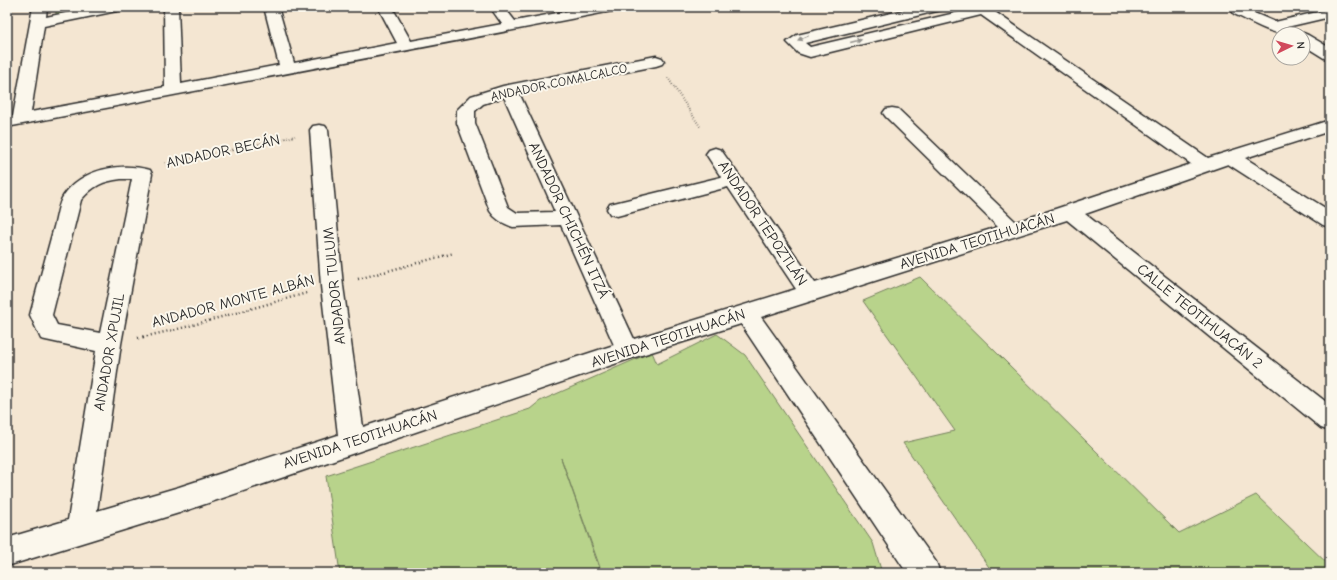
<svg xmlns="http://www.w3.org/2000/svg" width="1337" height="580" viewBox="0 0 1337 580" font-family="'Comic Neue',sans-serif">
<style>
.green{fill:#b8d38b;stroke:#727f5b}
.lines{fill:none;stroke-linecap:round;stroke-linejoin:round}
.minor-casing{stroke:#2b2b2b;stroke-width:3}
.path-far2{stroke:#2b2b2b;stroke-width:2;stroke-dasharray:0.5 2;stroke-linecap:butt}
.path-far1{stroke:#2b2b2b;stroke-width:2.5;stroke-dasharray:1 3;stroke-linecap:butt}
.path{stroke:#2b2b2b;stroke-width:3;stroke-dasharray:1 3.5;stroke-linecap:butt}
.minor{fill:#fbf7ec;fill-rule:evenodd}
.oneway{fill:#93918c}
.labels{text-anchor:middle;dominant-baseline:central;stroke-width:4;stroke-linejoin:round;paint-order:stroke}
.far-street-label{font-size:13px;fill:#2b2b2b;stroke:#fbf7ec}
.street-label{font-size:15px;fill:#2b2b2b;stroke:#fbf7ec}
</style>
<rect width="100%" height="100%" fill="#f4e6d2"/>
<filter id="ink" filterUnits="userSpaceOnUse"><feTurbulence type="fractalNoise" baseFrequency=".025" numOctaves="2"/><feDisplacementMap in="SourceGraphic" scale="8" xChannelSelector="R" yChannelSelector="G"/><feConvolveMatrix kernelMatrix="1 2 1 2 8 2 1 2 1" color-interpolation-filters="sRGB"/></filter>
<g filter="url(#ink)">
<path class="green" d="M 56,7 L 98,7 L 56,16 Z
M 920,277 L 1179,533 L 1256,495 L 1330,566 L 1330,573 L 993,573 L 903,443 L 955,431 L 863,301 Z
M 717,334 L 745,355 L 873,543 L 882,573 L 602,573 L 561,458 L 601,573 L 340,573 L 326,476 L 530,409 L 540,401 L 652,352 L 657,364 Z"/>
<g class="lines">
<defs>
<path id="minor" d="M 33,7 L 47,7 L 46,17 L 95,7 L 124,7 L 122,10 L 117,11 L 44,26 L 31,112 L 165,87 L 164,7 L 178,7 L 181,84 L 279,65 L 264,7 L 278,7 L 294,63 L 397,43 L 378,7 L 392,7 L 411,41 L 502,24 L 490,7 L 504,7 L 515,21 L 589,7 L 619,7 L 617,10 L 612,11 L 7,127 L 7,117 L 13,116 Z
M 917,7 L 943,7 L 941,10 L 805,43 L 810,47 L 972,9 L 971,7 L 1005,7 L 1003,10 L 995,12 L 1208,158 L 1330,120 L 1330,131 L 1245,158 L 1330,211 L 1330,227 L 1323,225 L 1228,164 L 1085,214 L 1330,405 L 1330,431 L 1321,428 L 1067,220 L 761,317 L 936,562 L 940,573 L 907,573 L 741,324 L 632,358 L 179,513 L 7,566 L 7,538 L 68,520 L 96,351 L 41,339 L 30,315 C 38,286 46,256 54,227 C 57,217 58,203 64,195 C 82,169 120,162 150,170 L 152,174 L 121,344 L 97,511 L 179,487 L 338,435 L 321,286 L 310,130 L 313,126 L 319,125 L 325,126 L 328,130 L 343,286 L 363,427 L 614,345 L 561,225 L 513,227 C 504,224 495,219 490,211 L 457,123 L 457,110 L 471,96 L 503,86 L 656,56 L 662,58 L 664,61 L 662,64 L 656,66 L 519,93 L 634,339 L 796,289 L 728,187 L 617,216 L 610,214 L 607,209 L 610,204 L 721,177 L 706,154 L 709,150 L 715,148 L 721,150 L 815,283 L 998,227 L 886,117 L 883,113 L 886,109 L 892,108 L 898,109 L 1016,222 L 1191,164 L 981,15 L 810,57 L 798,53 L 787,42 L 797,35 ZM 504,97 L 555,212 L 517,213 L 508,207 L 475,123 L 475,111 L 483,104 ZM 121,179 L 132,179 L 100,333 L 57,325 L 52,315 L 81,200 C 93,186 103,181 121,179 Z
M 1240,7 L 1275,22 L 1330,9 L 1330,17 L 1287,27 L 1290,31 L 1288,34 C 1269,34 1252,22 1234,14 L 1232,11 L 1234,8 Z
M 1303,33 L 1308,35 L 1330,48 L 1330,60 L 1324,58 L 1303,45 L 1303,34 L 1301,34 Z"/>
</defs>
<use href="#minor" class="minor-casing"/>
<path class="path-far2" d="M 668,78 L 701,128
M 241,148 L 295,136"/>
<path class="path-far1" d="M 165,164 L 246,147
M 358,279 L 454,253
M 143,337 L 182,328 L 307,293"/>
<path class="path" d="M 138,338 L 147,336"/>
<use href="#minor" class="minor"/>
</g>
<defs><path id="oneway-solid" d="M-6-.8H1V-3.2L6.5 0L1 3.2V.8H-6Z"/></defs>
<g class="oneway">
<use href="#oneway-solid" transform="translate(803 38) rotate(158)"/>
<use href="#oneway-solid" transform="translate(856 41) rotate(-14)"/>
</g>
</g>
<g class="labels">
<g class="far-street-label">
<text transform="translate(559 82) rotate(-12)">ANDADOR COMALCALCO</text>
</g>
<g class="street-label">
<text transform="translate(223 151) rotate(-12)">ANDADOR BECÁN</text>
<text transform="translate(569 220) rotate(65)">ANDADOR CHICHÉN ITZÁ</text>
<text transform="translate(763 223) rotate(56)">ANDADOR TEPOZTLÁN</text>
<text transform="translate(977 241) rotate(-17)">AVENIDA TEOTIHUACÁN</text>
<text transform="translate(334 286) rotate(-96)">ANDADOR TULUM</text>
<text transform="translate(233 301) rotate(-15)">ANDADOR MONTE ALBÁN</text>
<text transform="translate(1200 316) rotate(39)">CALLE TEOTIHUACÁN 2</text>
<text transform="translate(668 338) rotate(-18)">AVENIDA TEOTIHUACÁN</text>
<text transform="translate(109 352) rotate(-80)">ANDADOR XPUJIL</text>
<text transform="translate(360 439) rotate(-18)">AVENIDA TEOTIHUACÁN</text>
</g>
</g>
<rect width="1337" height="580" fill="none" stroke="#fbf7ec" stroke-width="24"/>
<rect x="12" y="12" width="1313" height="556" fill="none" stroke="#2b2b2b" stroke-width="1.5" filter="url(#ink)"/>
<g transform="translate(1291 46) rotate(85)"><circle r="19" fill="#fbf7ec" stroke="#a8a59f"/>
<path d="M0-3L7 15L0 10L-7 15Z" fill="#d1495b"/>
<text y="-6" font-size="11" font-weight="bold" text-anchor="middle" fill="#2b2b2b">N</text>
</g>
</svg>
